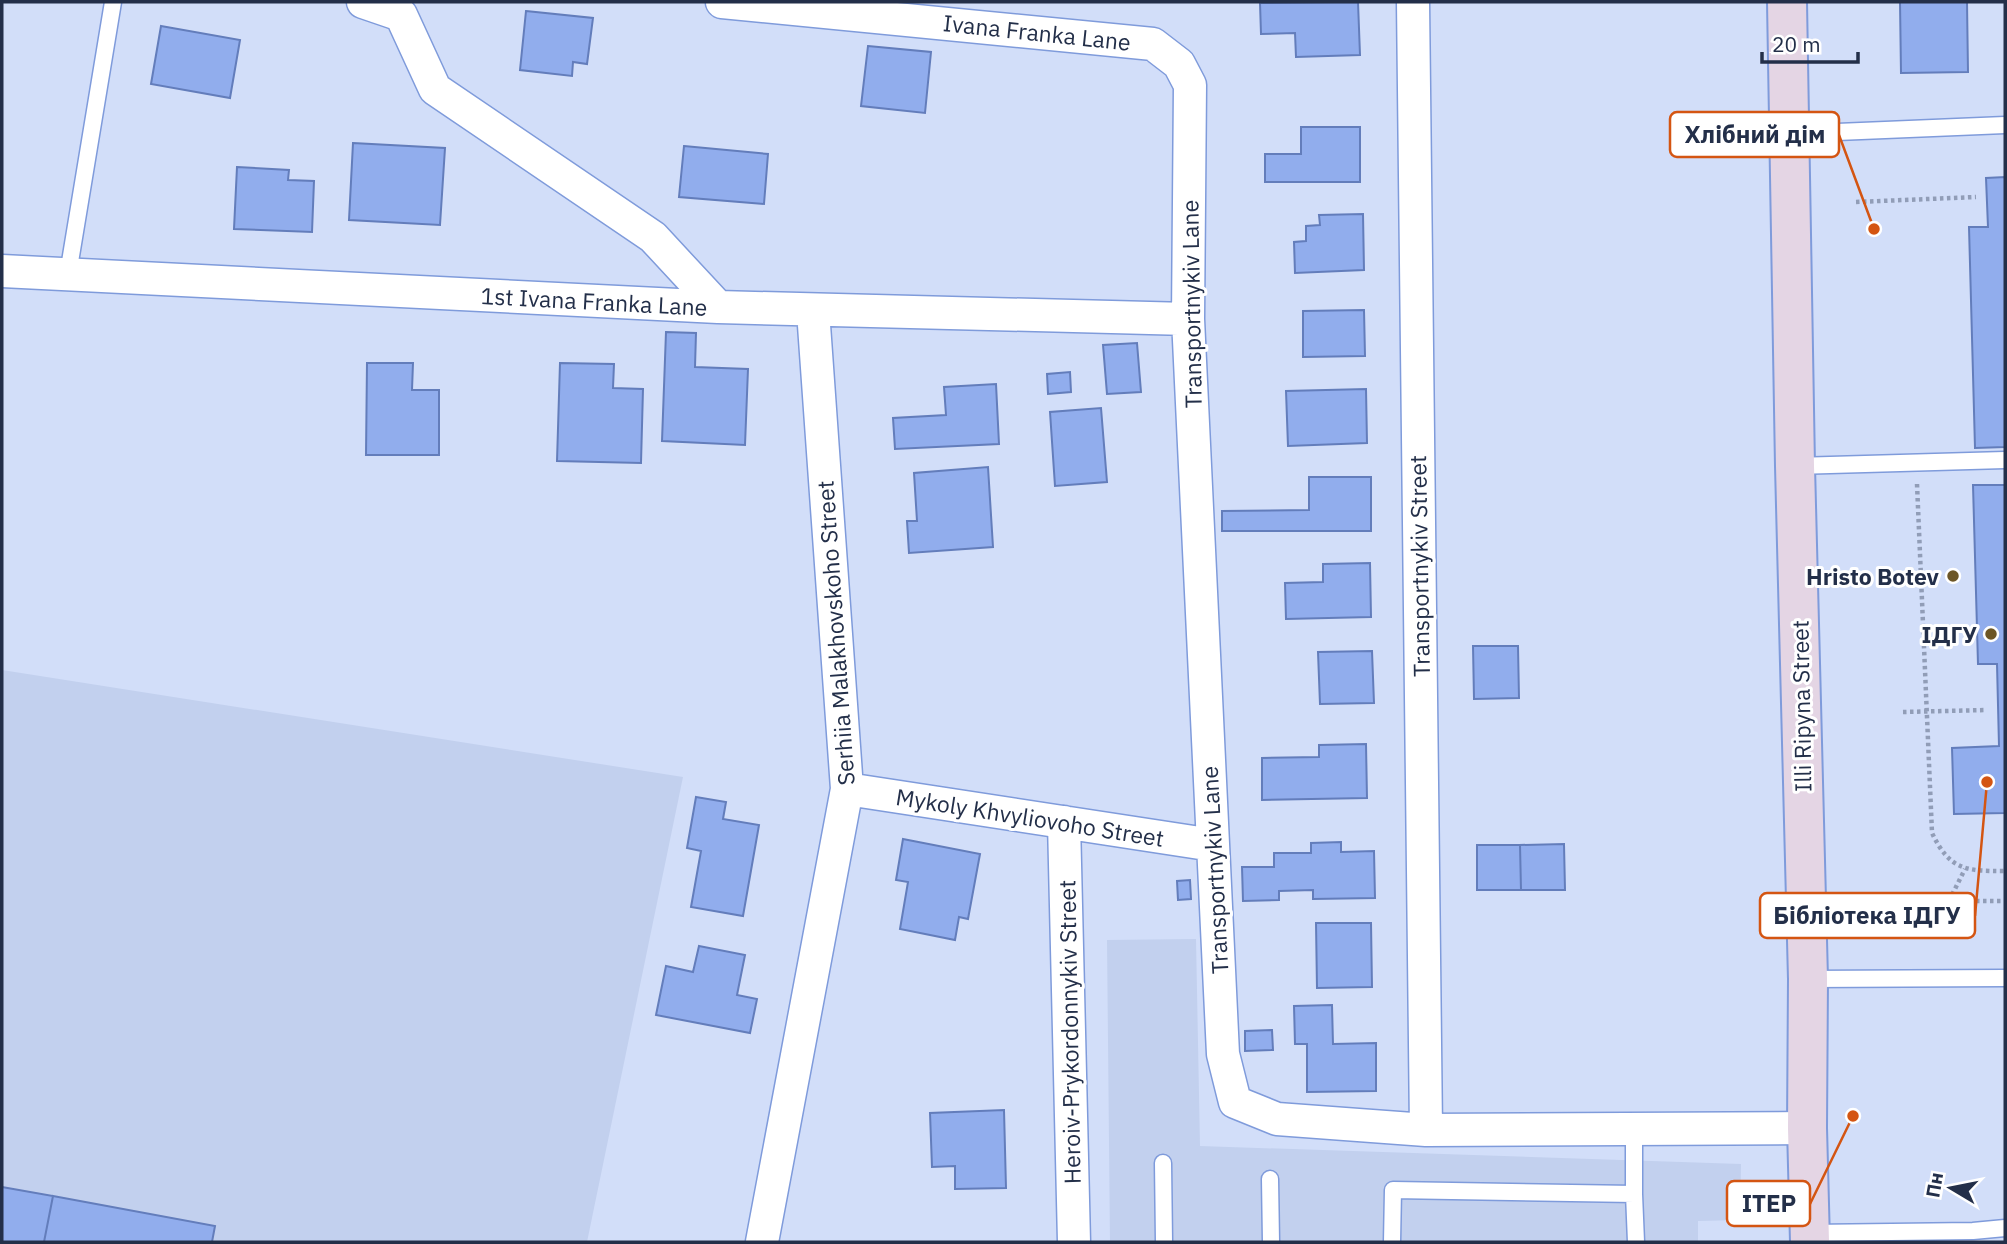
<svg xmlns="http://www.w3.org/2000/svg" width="2007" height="1244" viewBox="0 0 2007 1244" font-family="'IBM Plex Sans',sans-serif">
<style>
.built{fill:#c2d0ee}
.building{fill:#91aded;stroke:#637dbb;stroke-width:2}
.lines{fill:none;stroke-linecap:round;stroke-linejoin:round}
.lane-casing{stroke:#7f9bdb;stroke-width:19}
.street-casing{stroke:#7f9bdb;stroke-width:35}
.secondary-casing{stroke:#7f9bdb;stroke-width:42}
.path{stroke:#919db7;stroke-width:4.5;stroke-dasharray:3.5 3.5;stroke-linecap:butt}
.lane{stroke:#fff;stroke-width:16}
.street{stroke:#fff;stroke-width:32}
.secondary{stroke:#e4d5e4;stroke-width:38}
.poi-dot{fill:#6c5626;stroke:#fff;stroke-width:2.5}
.labels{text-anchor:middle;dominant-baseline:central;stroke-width:6;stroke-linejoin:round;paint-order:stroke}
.street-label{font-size:23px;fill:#232f49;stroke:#fff}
.poi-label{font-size:23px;font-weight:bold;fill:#232f49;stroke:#fff;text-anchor:end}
.leader{fill:none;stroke:#d45512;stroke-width:2.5}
.callout-dot{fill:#d45512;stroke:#fff;stroke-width:2.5}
.callout{fill:#fff;stroke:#d45512;stroke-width:2.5}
.callout-label{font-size:24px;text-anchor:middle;font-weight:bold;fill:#232f49}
</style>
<rect width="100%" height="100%" fill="#d2def9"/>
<path class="built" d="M 2,670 L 683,777 L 587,1242 L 2,1242 Z
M 1196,939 L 1200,1146 L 1741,1164 L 1740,1220 L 1698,1221 L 1698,1242 L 1110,1242 L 1107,940 Z"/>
<path class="building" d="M 1358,2 L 1360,55 L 1296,57 L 1295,33 L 1261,34 L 1260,3 Z
M 1900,2 L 1967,2 L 1968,72 L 1901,73 Z
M 526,11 L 593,18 L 587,64 L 573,62 L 572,76 L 520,70 Z
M 161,26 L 240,40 L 230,98 L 151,84 Z
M 868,46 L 931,52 L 925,113 L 861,106 Z
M 1301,127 L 1360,127 L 1360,182 L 1265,182 L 1265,154 L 1301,154 Z
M 353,143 L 445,148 L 440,225 L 349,220 Z
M 684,146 L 768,154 L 764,204 L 679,197 Z
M 237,167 L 289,170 L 288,180 L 314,181 L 312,232 L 234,229 Z
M 2005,177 L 2005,447 L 1975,448 L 1969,227 L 1988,227 L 1986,178 Z
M 1363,214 L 1364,270 L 1295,273 L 1294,242 L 1306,241 L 1306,226 L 1320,225 L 1319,215 Z
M 1364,310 L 1365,356 L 1303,357 L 1303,311 Z
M 666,332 L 696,333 L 695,367 L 748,369 L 745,445 L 662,441 Z
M 1137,343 L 1141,392 L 1107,394 L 1103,345 Z
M 367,363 L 413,363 L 412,390 L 439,390 L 439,455 L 366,455 Z
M 560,363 L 614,364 L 613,388 L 643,389 L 641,463 L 557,461 Z
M 1070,372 L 1071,392 L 1048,394 L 1047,374 Z
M 996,384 L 999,444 L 895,449 L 893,418 L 946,415 L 944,387 Z
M 1366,389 L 1367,443 L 1288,446 L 1286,391 Z
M 1101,408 L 1107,482 L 1055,486 L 1050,412 Z
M 988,467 L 993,547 L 909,553 L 907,521 L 917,521 L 914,473 Z
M 1309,477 L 1371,477 L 1371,531 L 1222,531 L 1222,511 L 1309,510 Z
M 1973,485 L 2005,485 L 2005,813 L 1954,814 L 1952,748 L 1999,746 L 1997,664 L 1978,664 Z
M 1370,563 L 1371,617 L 1286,619 L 1285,583 L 1323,582 L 1323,564 Z
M 1473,646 L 1518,646 L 1519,698 L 1474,699 Z
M 1372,651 L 1374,703 L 1320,704 L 1318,652 Z
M 1366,744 L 1367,798 L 1262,800 L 1262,758 L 1319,757 L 1319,745 Z
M 696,797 L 726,802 L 723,819 L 759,825 L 743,916 L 691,907 L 701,851 L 687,848 Z
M 903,839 L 980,854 L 968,919 L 959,917 L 955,940 L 900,929 L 908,882 L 896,880 Z
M 1341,842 L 1341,852 L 1374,851 L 1375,898 L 1313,899 L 1313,890 L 1279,891 L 1279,900 L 1243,901 L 1242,867 L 1274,867 L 1274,853 L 1311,853 L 1311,843 Z
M 1564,844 L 1565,890 L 1521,890 L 1520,845 Z
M 1477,845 L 1520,845 L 1521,890 L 1477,890 Z
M 1190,880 L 1191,899 L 1178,900 L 1177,881 Z
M 1316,923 L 1371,923 L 1372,987 L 1317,988 Z
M 699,946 L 745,955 L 737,995 L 757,999 L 750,1033 L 656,1015 L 666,966 L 693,972 Z
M 1332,1005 L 1333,1044 L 1376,1043 L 1376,1091 L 1307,1092 L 1307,1044 L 1295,1044 L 1294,1006 Z
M 1272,1030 L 1273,1050 L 1245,1051 L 1245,1031 Z
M 1004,1110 L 1006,1188 L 955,1189 L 955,1166 L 932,1167 L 930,1113 Z
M 2,1187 L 53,1196 L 44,1242 L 2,1242 Z
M 53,1196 L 215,1226 L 212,1242 L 44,1242 Z"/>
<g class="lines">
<defs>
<path id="lane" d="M 1789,134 L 2005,125
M 68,274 L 113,2
M 1795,466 L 2005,460
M 1808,979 L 2005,978
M 1163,1163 L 1164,1242
M 1270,1179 L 1271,1242
M 1634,1194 L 1634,1129
M 1810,1233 L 1973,1231 L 2005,1228
M 1392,1242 L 1393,1190 L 1634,1194 L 1636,1242"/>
<path id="street" d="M 363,2 L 401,15
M 722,2 L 1153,44 L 1179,64 L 1190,85 L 1188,319 L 1223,1054 L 1235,1102 L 1277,1119 L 1426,1130 L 1807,1128
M 1413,2 L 1426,1130
M 401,15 L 435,89 L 653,237 L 718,307
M 2,271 L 718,307 L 1188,319
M 847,789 L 1213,845
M 1064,822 L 1074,1242
M 762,1242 L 847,789 L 813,311"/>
<path id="secondary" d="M 1787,2 L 1795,466 L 1808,979 L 1807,1128 L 1810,1242"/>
</defs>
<use href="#lane" class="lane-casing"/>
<use href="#street" class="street-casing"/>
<use href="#secondary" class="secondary-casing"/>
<path class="path" d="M 1856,202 L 1976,197
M 1917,484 L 1932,833 C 1950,871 1967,871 2005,871
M 1903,712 L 1986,710
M 1906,901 L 2005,901
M 1949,901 L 1965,869
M 1854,936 L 1906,926"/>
<use href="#lane" class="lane"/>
<use href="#street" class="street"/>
<use href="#secondary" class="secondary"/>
</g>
<g class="poi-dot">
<circle cx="1953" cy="576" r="7"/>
<circle cx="1991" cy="634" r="7"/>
</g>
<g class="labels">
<g class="street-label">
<text transform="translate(1037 32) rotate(6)">Ivana Franka Lane</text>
<text transform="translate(594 301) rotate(3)">1st Ivana Franka Lane</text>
<text transform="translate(1191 304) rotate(-91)">Transportnykiv Lane</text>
<text transform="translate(1419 566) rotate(-91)">Transportnykiv Street</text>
<text transform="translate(835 633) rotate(-94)">Serhiia Malakhovskoho Street</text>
<text transform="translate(1801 706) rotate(-91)">Illi Ripyna Street</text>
<text transform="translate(1030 817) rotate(9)">Mykoly Khvyliovoho Street</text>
<text transform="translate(1214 870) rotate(-93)">Transportnykiv Lane</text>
<text transform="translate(1069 1032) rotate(-91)">Heroiv-Prykordonnykiv Street</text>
</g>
<g class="poi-label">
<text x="1939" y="576">Hristo Botev</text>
<text x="1977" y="634">ІДГУ</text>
</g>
</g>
<path class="leader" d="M1874 229L1839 135M1987 782L1975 916M1853 1116L1810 1204"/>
<g class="callout-dot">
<circle cx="1874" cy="229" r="7"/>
<circle cx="1987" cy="782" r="7"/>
<circle cx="1853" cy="1116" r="7"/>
</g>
<g class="callout">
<rect x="1670" y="112" width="169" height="45" rx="7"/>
<rect x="1760" y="893" width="215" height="45" rx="7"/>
<rect x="1727" y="1181" width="83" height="45" rx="7"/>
</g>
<g class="callout-label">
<text x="1755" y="143">Хлібний дім</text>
<text x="1867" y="924">Бібліотека ІДГУ</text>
<text x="1769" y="1212">ITEP</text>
</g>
<rect width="2007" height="1244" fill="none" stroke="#232f49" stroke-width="7"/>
<g transform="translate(1951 1188) rotate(280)" stroke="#ffffff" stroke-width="5" paint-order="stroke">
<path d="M0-5L12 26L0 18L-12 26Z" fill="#232f49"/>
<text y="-10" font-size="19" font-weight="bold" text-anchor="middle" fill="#232f49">Пн</text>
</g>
<path d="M1762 52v10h96v-10" fill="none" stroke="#232f49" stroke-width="3.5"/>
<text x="1772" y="52" font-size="21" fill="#232f49" stroke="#ffffff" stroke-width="5" paint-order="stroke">20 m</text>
</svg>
